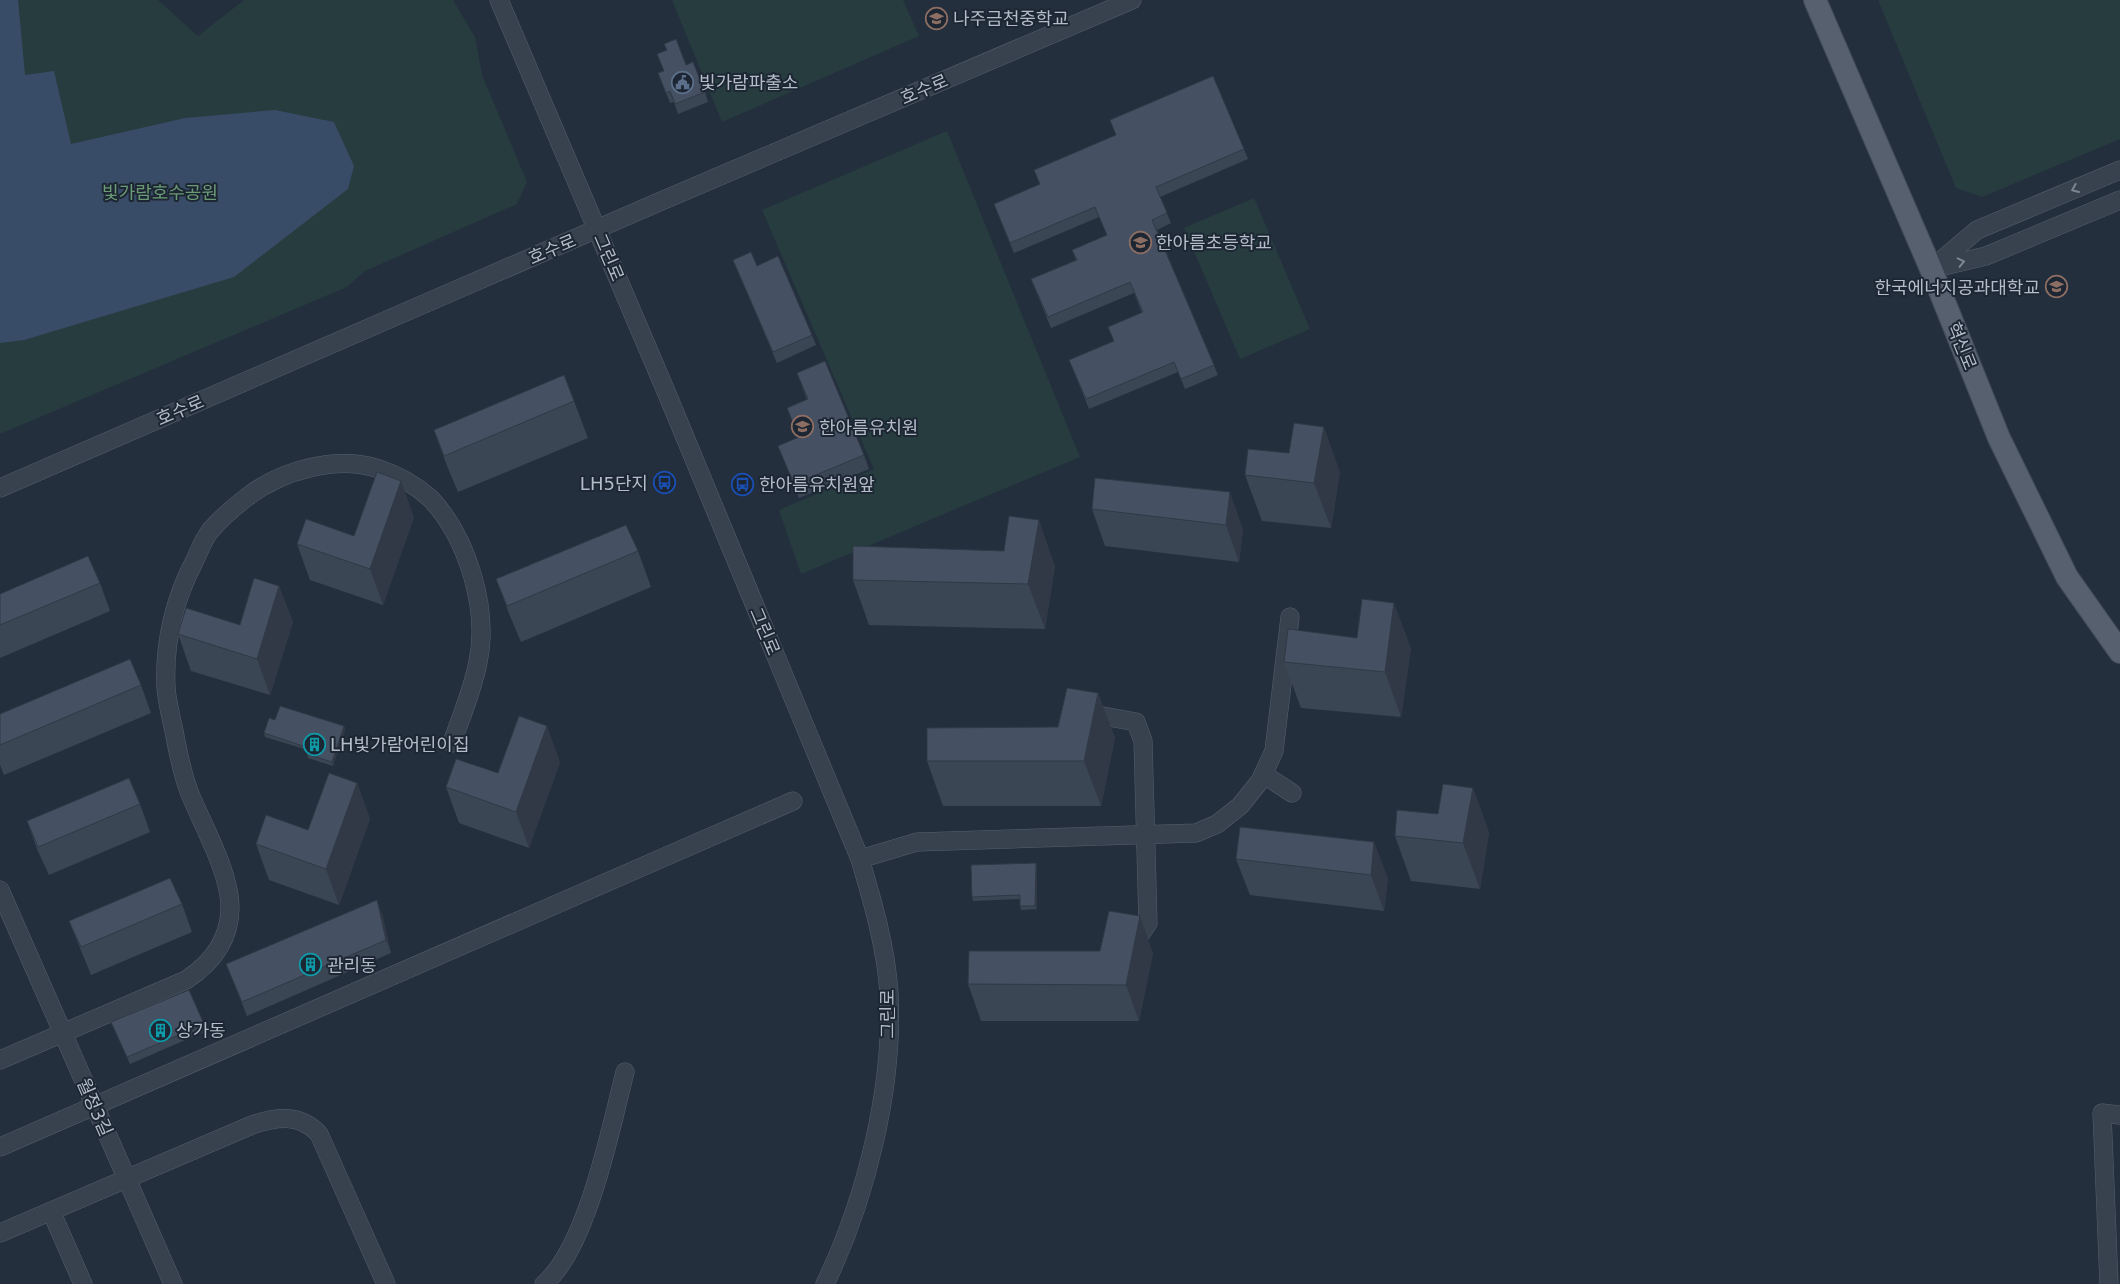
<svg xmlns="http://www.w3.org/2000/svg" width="2120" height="1284" viewBox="0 0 2120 1284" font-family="'DejaVu Sans','Noto Sans KR',sans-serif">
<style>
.green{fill:#263c3f}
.water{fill:#394c67}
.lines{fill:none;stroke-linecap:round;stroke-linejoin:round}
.minor-casing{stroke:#565f6c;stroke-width:19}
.major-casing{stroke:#414a57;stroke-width:24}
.minor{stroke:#38414e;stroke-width:18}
.major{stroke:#56606e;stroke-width:22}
.wall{fill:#3b4654}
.shaded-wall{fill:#303945}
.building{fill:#455162;stroke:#303945}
.oneway{stroke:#7c8592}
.labels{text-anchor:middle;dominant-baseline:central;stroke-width:4;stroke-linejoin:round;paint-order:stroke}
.poi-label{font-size:18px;fill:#b4bcc9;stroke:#1d2633;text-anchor:start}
.street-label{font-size:18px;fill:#b4bcc9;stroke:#1d2633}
.park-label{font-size:18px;fill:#6b9a76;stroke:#1d2633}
</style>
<rect width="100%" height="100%" fill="#242f3e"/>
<path class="green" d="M 0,0 L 158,0 L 198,36 L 244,0 L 453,0 L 475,37 L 482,75 L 527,182 L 517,204 L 365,271 L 347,287 L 0,434 Z
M 672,0 L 903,0 L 919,36 L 722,122 Z
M 1878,0 L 2120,0 L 2120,139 L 1982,197 L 1956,188 Z
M 947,131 L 1080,457 L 801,574 L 779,510 L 874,469 L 762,210 Z
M 1254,198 L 1310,329 L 1240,359 L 1184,228 Z"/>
<path class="water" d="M 0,0 L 18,0 L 25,75 L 54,71 L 71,144 L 185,118 L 275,110 L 334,122 L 354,166 L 348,189 L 234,277 L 24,340 L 0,343 Z"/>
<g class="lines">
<defs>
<path id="minor" d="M 499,0 L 665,389 L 860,859 C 873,903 886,947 889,993 C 894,1087 866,1199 825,1284
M 2120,170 L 1977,230 L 1931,269 L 1986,256 L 2120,200
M 0,488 L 659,202 L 1132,0
M 1103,716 L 1136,722 L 1143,741 L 1148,923 L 1140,935 L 1125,936
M 1263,774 L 1292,793
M 860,859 L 917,842 L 1196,833 L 1217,824 L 1240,806 L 1260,781 L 1274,751 L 1290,617
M 0,890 L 173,1284
M 0,1060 L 186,980 C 212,963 230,939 230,907 C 230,873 203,826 190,794 C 182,774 178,753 174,731 C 171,717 167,702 166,687 C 164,644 174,600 194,562 C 199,552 203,540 210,531 C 221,518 234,507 247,497 C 282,470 337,455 379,469 C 397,475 417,486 431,499 C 468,539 489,609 478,662 C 473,689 461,717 452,743
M 0,1147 L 793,801
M 51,1211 L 83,1284
M 0,1233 L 252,1125 C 276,1117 300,1113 319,1134 L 386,1284
M 544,1284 C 587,1248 611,1127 625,1072
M 2109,1284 L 2102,1113 L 2120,1115"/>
<path id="major" d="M 1815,0 L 1931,269 L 1999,438 L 2067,577 L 2120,652"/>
</defs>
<use href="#minor" class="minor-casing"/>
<use href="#major" class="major-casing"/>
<use href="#minor" class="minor"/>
<use href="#major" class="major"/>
</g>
<path class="wall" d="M 686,65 L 705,92 L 708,102 L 678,114 L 674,102 L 670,103 L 658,73 Z
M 1110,120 L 1244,149 L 1248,159 L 1160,197 L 1171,223 L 1157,230 L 1218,375 L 1185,389 L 1178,372 L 1089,409 L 1069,360 L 1114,342 L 1108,327 L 1142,313 L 1134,293 L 1051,328 L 1031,279 L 1076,260 L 1072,250 L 1107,235 L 1099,217 L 1014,253 L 994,204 L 1040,184 L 1034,170 L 1116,135 Z
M 733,260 L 757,266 L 812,335 L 816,345 L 777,363 Z
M 797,373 L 864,455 L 869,469 L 799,498 L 778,446 L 799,438 L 787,408 L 807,400 Z
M 574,401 L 588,438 L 458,492 L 447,466 L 434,430 Z
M 1340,472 L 1331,528 L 1262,521 L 1245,475 Z
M 1095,478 L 1243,529 L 1239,562 L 1105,546 L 1092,509 Z
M 414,517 L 383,605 L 310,580 L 297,544 L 354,536 Z
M 638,551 L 651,587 L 521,642 L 510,616 L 496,579 Z
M 1055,566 L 1045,629 L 869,625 L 853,580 Z
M 100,583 L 110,611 L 0,658 L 0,594 Z
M 279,586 L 293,622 L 270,695 L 191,671 L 178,634 L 240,625 Z
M 1411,648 L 1401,717 L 1301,708 L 1284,662 Z
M 141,685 L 151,713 L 4,775 L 0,765 L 0,714 Z
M 1098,693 L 1115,738 L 1101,806 L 943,806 L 927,761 L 1058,727 Z
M 275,720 L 344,726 L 345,730 L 333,766 L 308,758 L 307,754 L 308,750 L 265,737 L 264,733 Z
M 560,762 L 529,848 L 459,823 L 446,787 L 498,773 Z
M 357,783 L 370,819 L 339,905 L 269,880 L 256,844 L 308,830 Z
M 1473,788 L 1489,833 L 1480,889 L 1411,881 L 1395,836 L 1438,814 Z
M 140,804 L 150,832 L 49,875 L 37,849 L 27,821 Z
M 1240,827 L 1388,878 L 1384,911 L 1250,895 L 1236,859 Z
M 1036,863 L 1037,867 L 1037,909 L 1021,910 L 1020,906 L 1020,899 L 973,901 L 972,897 Z
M 182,904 L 192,932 L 91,975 L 69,921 Z
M 382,914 L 391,953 L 247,1016 L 226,964 Z
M 1153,953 L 1139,1021 L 981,1021 L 968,984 Z
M 111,1022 L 204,1024 L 206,1031 L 130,1064 Z"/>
<path class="shaded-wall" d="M 1324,427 L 1340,472 L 1331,528 L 1314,483 Z
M 401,481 L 414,517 L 383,605 L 370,569 Z
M 1230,492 L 1243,529 L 1239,562 L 1226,525 Z
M 1039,520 L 1055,566 L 1045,629 L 1028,584 Z
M 279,586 L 293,622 L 270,695 L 257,659 Z
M 1394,603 L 1411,648 L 1401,717 L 1385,672 Z
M 1098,693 L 1115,738 L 1101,806 L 1084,761 Z
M 344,726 L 345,730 L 333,766 L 332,762 Z
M 547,726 L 560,762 L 529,848 L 516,812 Z
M 357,783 L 370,819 L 339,905 L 326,869 Z
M 1473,788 L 1489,833 L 1480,889 L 1463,843 Z
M 1374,842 L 1388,878 L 1384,911 L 1371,875 Z
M 1036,863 L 1037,867 L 1037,909 L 1035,906 Z
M 377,900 L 382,914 L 391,953 L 386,940 Z
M 1140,916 L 1153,953 L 1139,1021 L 1126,985 Z"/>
<path class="building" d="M 676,39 L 686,65 L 693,62 L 705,92 L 675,104 L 670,91 L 666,93 L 658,73 L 664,71 L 657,54 L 667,50 L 664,44 Z
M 1213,76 L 1244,149 L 1156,187 L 1167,213 L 1152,220 L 1214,365 L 1181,379 L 1174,362 L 1086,399 L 1069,360 L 1114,341 L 1108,327 L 1143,312 L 1130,282 L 1048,317 L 1031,279 L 1077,260 L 1072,250 L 1107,235 L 1095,207 L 1010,243 L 994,204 L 1040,184 L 1034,170 L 1116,135 L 1110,120 Z
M 751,252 L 757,266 L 778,256 L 812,335 L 773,352 L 733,260 Z
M 825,361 L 864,455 L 794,484 L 778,446 L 799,437 L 787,408 L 808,399 L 797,373 Z
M 564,375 L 574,401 L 444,456 L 434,430 Z
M 1294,423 L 1324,427 L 1314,483 L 1245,475 L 1248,449 L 1289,453 Z
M 377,472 L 401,481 L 370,569 L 297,544 L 306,519 L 354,536 Z
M 1095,478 L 1230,492 L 1226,525 L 1092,509 Z
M 1009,516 L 1039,520 L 1028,584 L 853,580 L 853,546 L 1004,551 Z
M 626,525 L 638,551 L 507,606 L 496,579 Z
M 88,556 L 100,583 L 0,625 L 0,594 Z
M 254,578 L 279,586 L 257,659 L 178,634 L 186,608 L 240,625 Z
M 1362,599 L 1394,603 L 1385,672 L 1284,662 L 1288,629 L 1357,638 Z
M 130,659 L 141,685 L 0,745 L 0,714 Z
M 1067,688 L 1098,693 L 1084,761 L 927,761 L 927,728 L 1058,727 Z
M 280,706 L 344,726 L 332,762 L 307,754 L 309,748 L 264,733 L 269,718 L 275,720 Z
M 519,716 L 547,726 L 516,812 L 446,787 L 456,759 L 498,773 Z
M 329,773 L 357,783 L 326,869 L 256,844 L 266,815 L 308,830 Z
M 129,778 L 140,804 L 38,847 L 27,821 Z
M 1443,784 L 1473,788 L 1463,843 L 1395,836 L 1397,810 L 1438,814 Z
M 1240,827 L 1374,842 L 1371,875 L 1236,859 Z
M 1036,863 L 1035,906 L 1020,906 L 1020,895 L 972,897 L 971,865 Z
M 170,878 L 182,904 L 81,947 L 69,921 Z
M 377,900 L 386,940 L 242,1002 L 226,964 Z
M 1109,911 L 1140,916 L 1126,985 L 968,984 L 969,951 L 1100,951 Z
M 189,990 L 204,1024 L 127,1057 L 111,1022 Z"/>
<defs><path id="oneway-chevron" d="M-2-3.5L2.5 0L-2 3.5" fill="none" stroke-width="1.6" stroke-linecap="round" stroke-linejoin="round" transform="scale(1.25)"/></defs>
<g class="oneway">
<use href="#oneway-chevron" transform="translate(2075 189) rotate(157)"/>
<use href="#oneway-chevron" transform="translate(1961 262) rotate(-13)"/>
</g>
<defs>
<symbol id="school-ring" viewBox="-11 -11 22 22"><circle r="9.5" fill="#1d2633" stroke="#8d6e63" stroke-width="1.5"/><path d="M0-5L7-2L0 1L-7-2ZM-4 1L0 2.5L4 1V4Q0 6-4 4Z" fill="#8d6e63"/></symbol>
<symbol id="civic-ring" viewBox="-11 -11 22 22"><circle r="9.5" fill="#1d2633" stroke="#5c6f8a" stroke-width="1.5"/><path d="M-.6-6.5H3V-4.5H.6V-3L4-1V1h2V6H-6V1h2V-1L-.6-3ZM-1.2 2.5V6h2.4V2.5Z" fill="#5c6f8a"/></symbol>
<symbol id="university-ring" viewBox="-11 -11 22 22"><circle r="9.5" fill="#1d2633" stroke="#8d6e63" stroke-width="1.5"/><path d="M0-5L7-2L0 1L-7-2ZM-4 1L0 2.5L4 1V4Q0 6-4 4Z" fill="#8d6e63"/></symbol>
<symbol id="bus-ring" viewBox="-11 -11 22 22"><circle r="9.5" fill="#1d2633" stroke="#1a4fb4" stroke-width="1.5"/><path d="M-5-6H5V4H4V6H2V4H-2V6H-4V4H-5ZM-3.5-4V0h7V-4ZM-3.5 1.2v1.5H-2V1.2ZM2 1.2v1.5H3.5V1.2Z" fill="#1a4fb4"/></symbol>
<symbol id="building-ring" viewBox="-11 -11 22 22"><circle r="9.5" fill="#1d2633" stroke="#0f9aa8" stroke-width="1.5"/><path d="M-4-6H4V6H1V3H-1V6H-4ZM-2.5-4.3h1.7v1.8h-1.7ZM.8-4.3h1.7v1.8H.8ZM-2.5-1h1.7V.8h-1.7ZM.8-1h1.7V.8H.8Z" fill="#0f9aa8"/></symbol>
</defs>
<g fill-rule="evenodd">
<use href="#school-ring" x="924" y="6" width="25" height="25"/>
<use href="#civic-ring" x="670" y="70" width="25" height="25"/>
<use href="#school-ring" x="1128" y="230" width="25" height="25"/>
<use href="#university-ring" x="2044" y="274" width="25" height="25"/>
<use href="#school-ring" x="790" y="414" width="25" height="25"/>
<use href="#bus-ring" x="652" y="470" width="25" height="25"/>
<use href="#bus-ring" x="730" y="472" width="25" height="25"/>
<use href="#building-ring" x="302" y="732" width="25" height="25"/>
<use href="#building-ring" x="298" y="952" width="25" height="25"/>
<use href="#building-ring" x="148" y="1018" width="25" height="25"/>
</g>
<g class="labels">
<g class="poi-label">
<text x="953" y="18">나주금천중학교</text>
<text x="699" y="82">빛가람파출소</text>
<text x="1156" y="242">한아름초등학교</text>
<text x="2040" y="287" text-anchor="end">한국에너지공과대학교</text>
<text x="819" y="427">한아름유치원</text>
<text x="648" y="483" text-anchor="end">LH5단지</text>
<text x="759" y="484">한아름유치원앞</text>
<text x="330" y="744">LH빛가람어린이집</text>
<text x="327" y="965">관리동</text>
<text x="176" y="1030">상가동</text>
</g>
<g class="street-label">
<text transform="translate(924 89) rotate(-23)">호수로</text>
<text transform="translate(552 249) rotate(-23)">호수로</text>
<text transform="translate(609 257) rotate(67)">그린로</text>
<text transform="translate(1962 346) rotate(68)">혁신로</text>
<text transform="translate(180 410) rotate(-23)">호수로</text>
<text transform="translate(765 631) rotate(67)">그린로</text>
<text transform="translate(887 1014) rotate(-90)">그린로</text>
<text transform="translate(95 1107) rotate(66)">월정3길</text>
</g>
<g class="park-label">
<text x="160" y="192">빛가람호수공원</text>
</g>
</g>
</svg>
